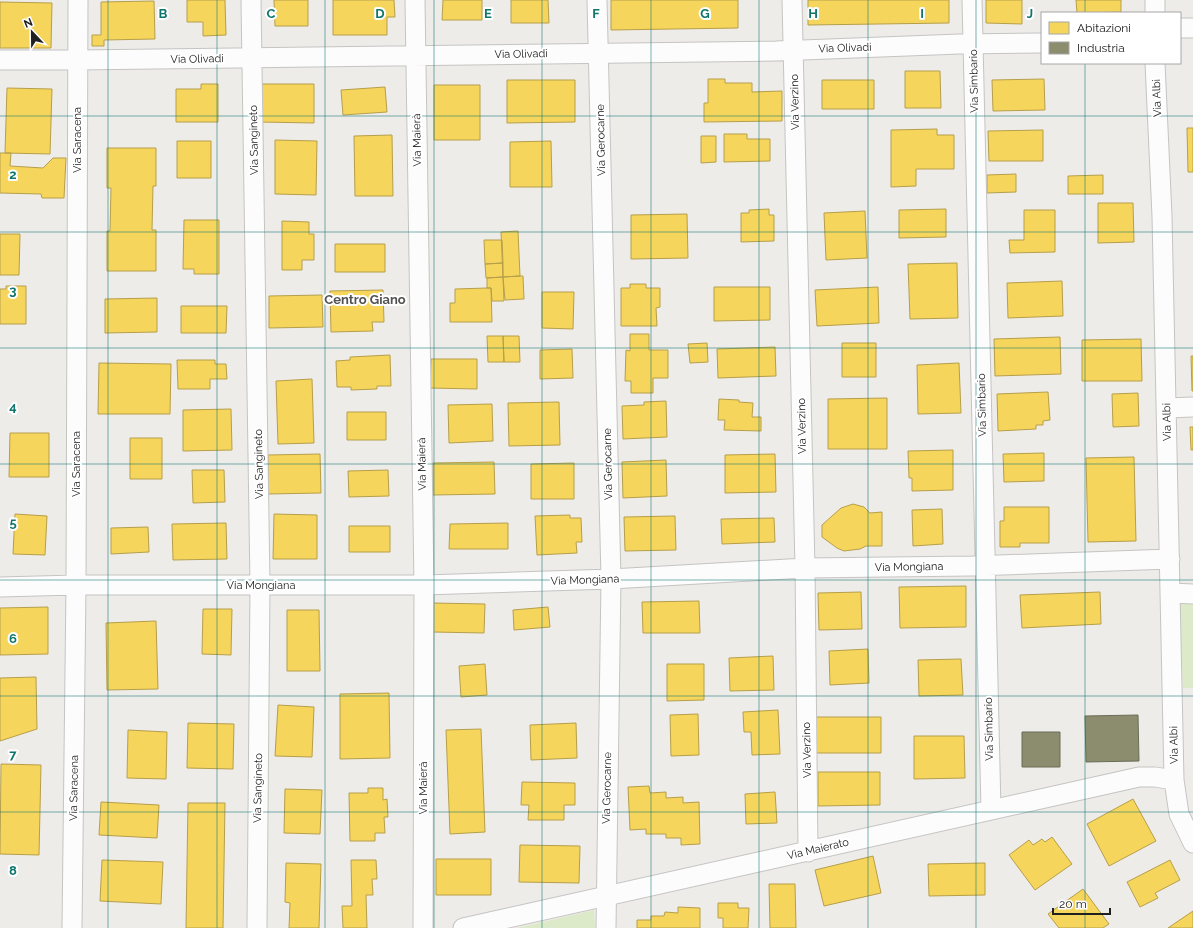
<svg xmlns="http://www.w3.org/2000/svg" width="1193" height="928" viewBox="0 0 1193 928" font-family="Raleway,sans-serif">
<style>
.grass{fill:#ddeac9}
.homes{fill:#f6d55c;stroke:#b69f4a}
.industry{fill:#8c8c6e;stroke:#6c6c57}
.lines{fill:none;stroke-linecap:round;stroke-linejoin:round}
.minor-casing{stroke:#c5c4c3;stroke-width:21}
.minor{stroke:#fcfcfc;stroke-width:19}
.grid{fill:none;stroke:#0f766e;stroke-width:1;stroke-opacity:0.55}
.labels{text-anchor:middle;dominant-baseline:central;stroke-width:4;stroke-linejoin:round;paint-order:stroke}
.street-label{font-size:11px;fill:#202020;stroke:#fff}
.quarter-label{font-size:13px;font-weight:bold;fill:#535353;stroke:#fff}
.grid-label{font-size:13px;text-anchor:middle;font-weight:bold;fill:#0f766e;stroke:#fff;stroke-width:4;stroke-linejoin:round;paint-order:stroke}
</style>
<rect width="100%" height="100%" fill="#eeece9"/>
<path class="grass" d="M 1179,602 L 1193,602 L 1193,688 L 1183,688 Z
M 594,910 L 595,928 L 517,928 Z"/>
<path class="homes" d="M 187,0 L 225,0 L 226,35 L 203,36 L 203,22 L 187,22 Z
M 274,0 L 308,0 L 308,26 L 275,26 Z
M 333,0 L 394,0 L 395,17 L 387,17 L 387,35 L 333,35 Z
M 443,0 L 482,0 L 482,20 L 442,20 Z
M 511,0 L 548,0 L 549,23 L 511,23 Z
M 611,0 L 738,0 L 738,28 L 611,30 Z
M 808,0 L 949,0 L 949,23 L 808,25 Z
M 986,0 L 1022,0 L 1022,24 L 986,23 Z
M 1076,0 L 1121,0 L 1121,12 L 1077,13 Z
M 154,1 L 155,39 L 104,40 L 104,46 L 92,46 L 92,35 L 101,35 L 101,2 Z
M 0,2 L 52,3 L 51,48 L 0,48 Z
M 905,71 L 940,71 L 941,108 L 905,108 Z
M 708,79 L 725,79 L 725,83 L 752,83 L 752,92 L 782,91 L 782,121 L 704,122 L 704,103 L 708,103 Z
M 1044,79 L 1045,110 L 993,111 L 992,80 Z
M 507,80 L 575,80 L 575,122 L 507,123 Z
M 822,80 L 874,80 L 874,109 L 822,109 Z
M 201,84 L 218,84 L 218,122 L 176,122 L 176,89 L 201,89 Z
M 261,84 L 314,84 L 314,123 L 260,122 Z
M 434,85 L 480,85 L 480,140 L 434,140 Z
M 385,87 L 387,112 L 343,115 L 341,90 Z
M 7,88 L 52,89 L 50,154 L 5,153 Z
M 1187,128 L 1193,128 L 1193,172 L 1188,172 Z
M 937,129 L 937,135 L 954,135 L 954,169 L 916,169 L 916,186 L 891,187 L 891,130 Z
M 1043,130 L 1043,161 L 989,161 L 988,131 Z
M 724,134 L 747,134 L 747,139 L 770,139 L 770,161 L 724,162 Z
M 392,135 L 393,196 L 355,196 L 354,136 Z
M 701,136 L 716,136 L 716,162 L 701,163 Z
M 275,140 L 317,141 L 316,195 L 275,194 Z
M 177,141 L 211,141 L 211,178 L 177,178 Z
M 551,141 L 552,187 L 510,187 L 510,142 Z
M 107,148 L 156,148 L 156,186 L 153,186 L 152,230 L 156,230 L 156,271 L 107,271 L 107,231 L 110,231 L 111,188 L 107,188 Z
M 0,153 L 11,153 L 10,166 L 43,168 L 53,158 L 66,158 L 64,198 L 42,198 L 41,194 L 0,193 Z
M 1016,174 L 1016,192 L 987,193 L 987,175 Z
M 1103,175 L 1103,194 L 1068,194 L 1068,176 Z
M 1098,203 L 1133,203 L 1134,242 L 1098,243 Z
M 769,209 L 769,215 L 774,215 L 774,241 L 741,242 L 741,213 L 749,213 L 749,210 Z
M 946,209 L 946,237 L 899,238 L 899,210 Z
M 1024,210 L 1055,210 L 1055,252 L 1010,253 L 1009,240 L 1024,240 Z
M 865,211 L 867,258 L 826,260 L 824,213 Z
M 687,214 L 688,258 L 631,259 L 631,215 Z
M 184,220 L 219,220 L 219,274 L 194,274 L 194,269 L 183,269 Z
M 282,221 L 309,222 L 309,234 L 314,234 L 314,260 L 302,260 L 302,270 L 282,270 Z
M 518,231 L 520,276 L 503,277 L 501,232 Z
M 0,234 L 20,234 L 19,275 L 0,275 Z
M 484,240 L 502,240 L 503,263 L 485,264 Z
M 335,244 L 385,244 L 385,272 L 335,272 Z
M 503,263 L 503,277 L 486,278 L 485,264 Z
M 957,263 L 958,318 L 910,319 L 908,264 Z
M 520,276 L 523,276 L 524,299 L 505,300 L 503,277 Z
M 503,277 L 504,301 L 492,301 L 491,288 L 487,288 L 487,278 Z
M 1062,281 L 1063,316 L 1008,318 L 1007,283 Z
M 630,284 L 646,284 L 646,288 L 660,288 L 660,307 L 656,308 L 657,326 L 621,326 L 621,288 L 630,288 Z
M 6,286 L 26,286 L 26,324 L 0,324 L 0,289 L 6,289 Z
M 714,287 L 770,287 L 770,320 L 714,321 Z
M 878,287 L 879,323 L 817,326 L 815,290 Z
M 487,288 L 491,288 L 492,322 L 450,322 L 450,303 L 455,303 L 455,289 Z
M 383,290 L 384,322 L 372,322 L 373,331 L 331,332 L 330,291 Z
M 542,292 L 574,292 L 573,329 L 542,328 Z
M 322,295 L 323,327 L 269,328 L 269,296 Z
M 157,298 L 157,332 L 105,333 L 105,299 Z
M 181,306 L 227,306 L 226,333 L 181,333 Z
M 630,334 L 649,334 L 649,350 L 668,350 L 668,378 L 653,378 L 653,393 L 631,393 L 631,381 L 625,381 L 626,350 L 630,351 Z
M 487,336 L 503,336 L 504,362 L 488,362 Z
M 503,336 L 519,336 L 520,362 L 504,362 Z
M 1060,337 L 1061,374 L 995,376 L 994,339 Z
M 1141,339 L 1142,381 L 1082,381 L 1082,340 Z
M 707,343 L 708,362 L 690,363 L 688,344 Z
M 842,343 L 876,343 L 876,377 L 842,377 Z
M 775,347 L 776,376 L 718,378 L 717,349 Z
M 572,349 L 573,378 L 540,379 L 540,350 Z
M 390,355 L 391,386 L 377,386 L 377,389 L 351,390 L 351,387 L 337,387 L 336,361 L 350,360 L 350,357 Z
M 1191,356 L 1193,356 L 1193,391 L 1192,391 Z
M 431,359 L 477,359 L 477,389 L 430,388 Z
M 177,360 L 215,360 L 215,364 L 226,364 L 227,379 L 210,379 L 210,389 L 178,389 Z
M 99,363 L 171,364 L 170,414 L 98,414 Z
M 959,363 L 961,413 L 918,414 L 917,365 Z
M 312,379 L 314,443 L 278,444 L 276,381 Z
M 1048,392 L 1050,420 L 1043,421 L 1043,425 L 1036,425 L 1036,429 L 998,431 L 997,394 Z
M 1138,393 L 1139,426 L 1113,427 L 1112,394 Z
M 887,398 L 887,449 L 828,449 L 828,399 Z
M 719,399 L 739,400 L 739,402 L 753,403 L 752,417 L 761,417 L 761,431 L 724,430 L 725,420 L 718,420 Z
M 666,401 L 667,437 L 623,439 L 622,406 L 644,405 L 644,402 Z
M 559,402 L 560,445 L 509,446 L 508,403 Z
M 492,404 L 493,441 L 449,443 L 448,405 Z
M 231,409 L 232,450 L 183,451 L 183,410 Z
M 347,412 L 386,412 L 386,440 L 347,440 Z
M 1190,427 L 1193,427 L 1193,450 L 1191,450 Z
M 10,433 L 49,433 L 49,477 L 9,477 Z
M 130,438 L 162,438 L 162,479 L 130,479 Z
M 953,450 L 953,490 L 912,491 L 912,478 L 909,478 L 908,451 Z
M 1044,453 L 1044,481 L 1004,482 L 1003,454 Z
M 320,454 L 321,493 L 268,494 L 268,455 Z
M 775,454 L 776,492 L 725,493 L 725,455 Z
M 1134,457 L 1136,541 L 1088,542 L 1086,458 Z
M 666,460 L 667,496 L 623,498 L 622,462 Z
M 494,462 L 495,494 L 433,495 L 433,463 Z
M 574,463 L 574,499 L 531,499 L 531,464 Z
M 192,470 L 224,470 L 225,502 L 193,503 Z
M 388,470 L 389,496 L 349,497 L 348,471 Z
M 853,504 L 864,507 L 870,513 L 882,512 L 882,546 L 866,546 L 860,549 L 844,551 L 837,548 L 822,537 L 822,525 L 841,508 Z
M 1004,507 L 1049,507 L 1049,543 L 1020,543 L 1020,547 L 1000,547 L 1000,521 L 1004,521 Z
M 942,509 L 943,544 L 913,546 L 912,510 Z
M 15,514 L 47,516 L 45,555 L 13,554 Z
M 274,514 L 317,515 L 317,559 L 273,559 Z
M 570,515 L 570,518 L 581,518 L 582,542 L 576,542 L 577,553 L 537,555 L 535,516 Z
M 675,516 L 676,550 L 625,551 L 624,517 Z
M 774,518 L 775,542 L 722,544 L 721,519 Z
M 226,523 L 227,559 L 173,560 L 172,524 Z
M 508,523 L 508,549 L 449,549 L 450,524 Z
M 349,526 L 390,526 L 390,552 L 349,552 Z
M 148,527 L 149,552 L 111,554 L 111,528 Z
M 966,586 L 966,627 L 900,628 L 899,587 Z
M 861,592 L 862,629 L 819,630 L 818,593 Z
M 1100,592 L 1101,624 L 1022,628 L 1020,595 Z
M 699,601 L 700,633 L 643,633 L 642,602 Z
M 433,603 L 485,604 L 484,633 L 433,632 Z
M 48,607 L 48,654 L 0,655 L 0,608 Z
M 548,607 L 550,627 L 514,630 L 513,610 Z
M 203,609 L 232,609 L 231,655 L 202,654 Z
M 287,610 L 319,610 L 320,671 L 287,671 Z
M 156,621 L 158,689 L 107,690 L 106,623 Z
M 868,649 L 869,683 L 830,685 L 829,651 Z
M 773,656 L 774,690 L 730,691 L 729,658 Z
M 961,659 L 963,695 L 919,696 L 918,660 Z
M 485,664 L 487,695 L 461,697 L 459,666 Z
M 667,664 L 704,664 L 704,700 L 667,701 Z
M 36,677 L 37,729 L 0,741 L 0,678 Z
M 389,693 L 390,758 L 340,759 L 340,694 Z
M 278,705 L 314,707 L 312,757 L 275,756 Z
M 778,710 L 780,754 L 752,755 L 751,732 L 744,732 L 743,712 Z
M 698,714 L 699,755 L 671,756 L 670,715 Z
M 816,717 L 881,717 L 881,753 L 816,753 Z
M 188,723 L 234,724 L 233,769 L 187,768 Z
M 576,723 L 577,758 L 531,760 L 530,725 Z
M 481,729 L 485,832 L 450,834 L 446,730 Z
M 128,730 L 167,732 L 166,779 L 127,778 Z
M 914,736 L 964,736 L 965,778 L 914,779 Z
M 1,764 L 41,765 L 39,855 L 0,854 Z
M 818,772 L 880,772 L 880,805 L 818,806 Z
M 522,782 L 575,783 L 575,805 L 564,805 L 564,820 L 528,820 L 529,805 L 521,805 Z
M 649,786 L 650,793 L 666,792 L 666,798 L 683,797 L 683,803 L 699,802 L 700,844 L 681,845 L 681,838 L 666,838 L 666,834 L 646,834 L 646,829 L 630,830 L 628,787 Z
M 368,788 L 383,788 L 383,800 L 387,799 L 388,817 L 384,817 L 385,833 L 375,833 L 375,841 L 350,841 L 349,793 L 368,793 Z
M 285,789 L 322,790 L 320,834 L 284,833 Z
M 775,792 L 777,823 L 746,824 L 745,794 Z
M 1133,799 L 1156,841 L 1109,866 L 1087,824 Z
M 101,802 L 159,805 L 157,838 L 99,835 Z
M 188,803 L 225,803 L 223,928 L 186,928 Z
M 1052,837 L 1072,864 L 1035,890 L 1009,855 L 1029,840 L 1033,845 L 1042,839 L 1045,842 Z
M 520,845 L 580,846 L 579,883 L 519,882 Z
M 873,856 L 881,893 L 824,906 L 815,870 Z
M 436,859 L 491,859 L 491,895 L 436,895 Z
M 102,860 L 163,862 L 161,904 L 100,901 Z
M 351,860 L 376,860 L 377,879 L 372,879 L 373,895 L 366,895 L 367,928 L 343,928 L 342,906 L 352,906 Z
M 1170,860 L 1180,880 L 1155,893 L 1158,898 L 1140,907 L 1127,882 Z
M 286,863 L 321,864 L 319,928 L 289,928 L 290,903 L 285,902 Z
M 985,863 L 985,895 L 929,896 L 928,864 Z
M 769,884 L 795,884 L 796,928 L 770,928 Z
M 1083,889 L 1109,924 L 1103,928 L 1059,928 L 1048,914 Z
M 718,903 L 738,903 L 738,908 L 749,908 L 748,928 L 723,928 L 723,918 L 718,918 Z
M 678,907 L 700,908 L 700,928 L 637,928 L 637,920 L 651,920 L 651,916 L 664,916 L 665,912 L 678,913 Z
M 1193,911 L 1193,928 L 1168,928 Z"/>
<path class="industry" d="M 1138,715 L 1139,761 L 1086,762 L 1085,716 Z
M 1022,732 L 1060,732 L 1060,767 L 1022,767 Z"/>
<g class="lines">
<defs>
<path id="minor" d="M 251,0 L 260,585 L 257,928
M 415,0 L 424,585 L 423,928
M 597,0 L 611,579 L 606,928
M 792,0 L 805,568 L 808,852
M 972,0 L 991,810
M 1155,0 L 1155,13
M 1180,28 L 1193,28
M 0,60 L 77,60 L 776,51 L 960,44 L 1042,43
M 1155,63 L 1162,216 L 1174,780 L 1179,814 L 1193,843
M 1167,408 L 1193,407
M 0,587 L 76,585 L 424,585 L 611,579 L 805,568 L 972,566 L 1170,559
M 1171,593 L 1193,594
M 72,928 L 76,585 L 78,0
M 463,928 L 1139,777 L 1155,777 L 1174,780"/>
</defs>
<use href="#minor" class="minor-casing"/>
<use href="#minor" class="minor"/>
</g>
<path class="grid" d="M 108,0 L 108,928M 217,0 L 217,928M 325,0 L 325,928M 434,0 L 434,928M 542,0 L 542,928M 651,0 L 651,928M 759,0 L 759,928M 868,0 L 868,928M 976,0 L 976,928M 1085,0 L 1085,13M 1085,63 L 1085,928M 0,116 L 1193,116M 0,232 L 1193,232M 0,348 L 1193,348M 0,464 L 1193,464M 0,580 L 1193,580M 0,696 L 1193,696M 0,812 L 1193,812"/>
<g class="labels">
<g class="street-label">
<text transform="translate(845 48) rotate(-2)">Via Olivadi</text>
<text transform="translate(521 54) rotate(-1)">Via Olivadi</text>
<text transform="translate(197 59) rotate(-1)">Via Olivadi</text>
<text transform="translate(974 81) rotate(-91)">Via Simbario</text>
<text transform="translate(1157 98) rotate(-92)">Via Albi</text>
<text transform="translate(795 102) rotate(-91)">Via Verzino</text>
<text transform="translate(77 140) rotate(-90)">Via Saracena</text>
<text transform="translate(254 140) rotate(-91)">Via Sangineto</text>
<text transform="translate(417 140) rotate(-91)">Via Maierà</text>
<text transform="translate(601 140) rotate(-91)">Via Gerocarne</text>
<text transform="translate(982 405) rotate(-91)">Via Simbario</text>
<text transform="translate(1167 422) rotate(-91)">Via Albi</text>
<text transform="translate(802 426) rotate(-91)">Via Verzino</text>
<text transform="translate(76 464) rotate(-90)">Via Saracena</text>
<text transform="translate(259 464) rotate(-91)">Via Sangineto</text>
<text transform="translate(422 464) rotate(-91)">Via Maierà</text>
<text transform="translate(608 464) rotate(-91)">Via Gerocarne</text>
<text transform="translate(909 567) rotate(-1)">Via Mongiana</text>
<text transform="translate(585 580) rotate(-2)">Via Mongiana</text>
<text x="261" y="585">Via Mongiana</text>
<text transform="translate(989 729) rotate(-91)">Via Simbario</text>
<text transform="translate(1174 745) rotate(-91)">Via Albi</text>
<text transform="translate(807 750) rotate(-91)">Via Verzino</text>
<text transform="translate(74 788) rotate(-89)">Via Saracena</text>
<text transform="translate(258 788) rotate(-89)">Via Sangineto</text>
<text transform="translate(423 788) rotate(-90)">Via Maierà</text>
<text transform="translate(607 788) rotate(-89)">Via Gerocarne</text>
<text transform="translate(818 849) rotate(-13)">Via Maierato</text>
</g>
<g class="quarter-label">
<text x="365" y="299">Centro Giano</text>
</g>
</g>
<g class="grid-label">
<text x="163" y="18">B</text>
<text x="271" y="18">C</text>
<text x="380" y="18">D</text>
<text x="488" y="18">E</text>
<text x="596" y="18">F</text>
<text x="705" y="18">G</text>
<text x="813" y="18">H</text>
<text x="922" y="18">I</text>
<text x="1030" y="18">J</text>
<text x="13" y="179">2</text>
<text x="13" y="295">3</text>
<text x="13" y="411">4</text>
<text x="13" y="527">5</text>
<text x="13" y="643">6</text>
<text x="13" y="759">7</text>
<text x="13" y="875">8</text>
</g>
<rect x="1041" y="12" width="140" height="52" fill="#ffffff" stroke="#a6a6a6"/>
<rect x="1049" y="22" width="20" height="12" fill="#f6d55c" stroke="#a6a6a6"/>
<text x="1077" y="32" font-size="12" fill="#202020">Abitazioni</text>
<rect x="1049" y="42" width="20" height="12" fill="#8c8c6e" stroke="#a6a6a6"/>
<text x="1077" y="52" font-size="12" fill="#202020">Industria</text>
<g transform="translate(32 32) rotate(338)" stroke="#ffffff" stroke-width="3" paint-order="stroke">
<path d="M0-3L7 15L0 10L-7 15Z" fill="#202020"/>
<text y="-6" font-size="11" font-weight="bold" text-anchor="middle" fill="#202020">N</text>
</g>
<path d="M1053 908v6h57v-6" fill="none" stroke="#202020" stroke-width="2"/>
<text x="1059" y="908" font-size="12" fill="#202020" stroke="#ffffff" stroke-width="3" paint-order="stroke">20 m</text>
</svg>
